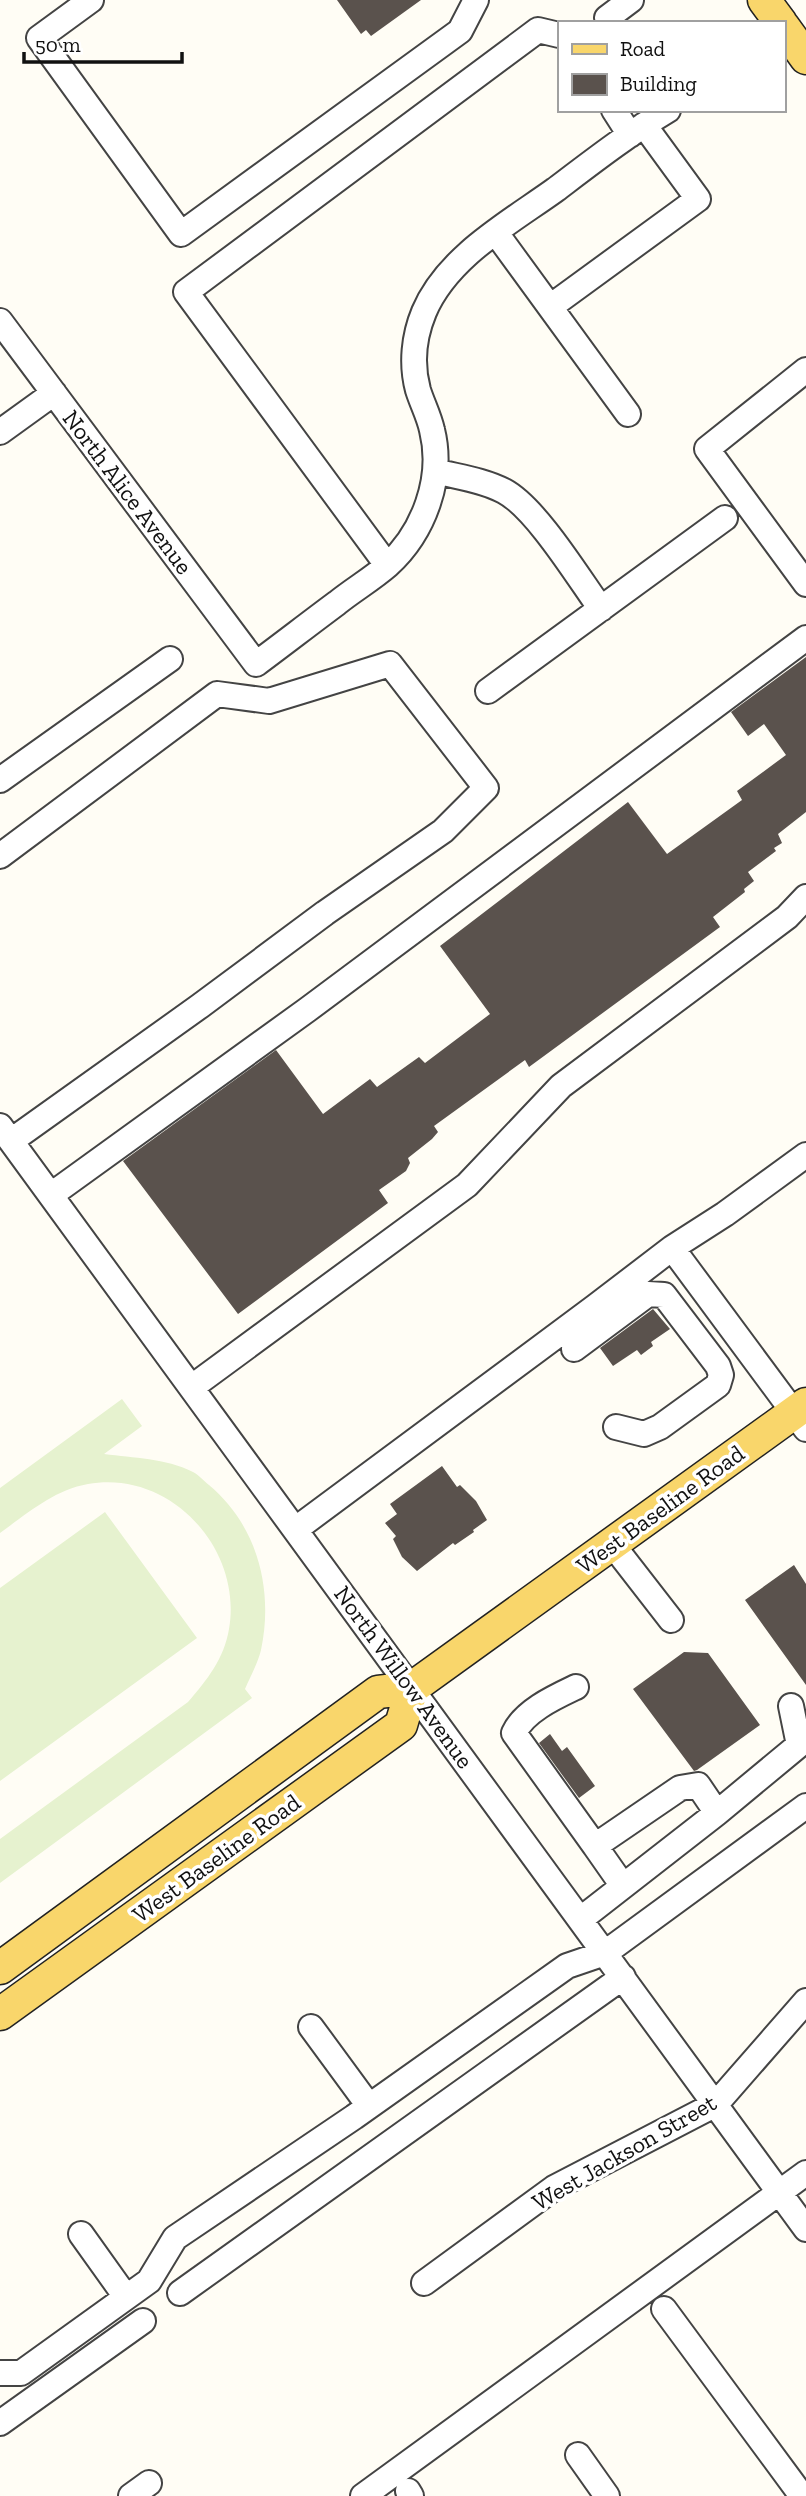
<svg xmlns="http://www.w3.org/2000/svg" width="806" height="2496" viewBox="0 0 806 2496" font-family="'Zilla Slab',serif">
<style>
.pitch{fill:#e6f2cf}
.building{fill:#5a524d}
.lines{fill:none;stroke-linecap:round;stroke-linejoin:round}
.minor-casing{stroke:#444;stroke-width:28}
.major-casing{stroke:#222;stroke-width:35}
.minor{stroke:#fff;stroke-width:24}
.major{stroke:#f9d66b;stroke-width:32}
.labels{text-anchor:middle;dominant-baseline:central;stroke-width:7;stroke-linejoin:round;paint-order:stroke}
.street-label{font-size:24px;fill:#111;stroke:#fff}
</style>
<rect width="100%" height="100%" fill="#fffdf5"/>
<path class="pitch" d="M 122,1399 L 142,1426 L 104,1454 C 134,1458 165,1458 193,1472 C 199,1475 204,1481 209,1485 C 257,1525 274,1589 261,1650 C 258,1663 250,1677 245,1689 L 252,1698 L 0,1883 L 0,1839 L 188,1702 C 207,1680 224,1659 229,1629 C 243,1549 170,1469 88,1484 C 54,1490 28,1513 0,1533 L 0,1488 Z
M 105,1512 L 197,1638 L 0,1781 L 0,1588 Z"/>
<path class="building" d="M 337,0 L 421,0 L 371,36 L 366,30 L 361,34 Z
M 806,657 L 806,812 L 778,834 L 782,843 L 774,848 L 776,851 L 748,872 L 754,881 L 744,889 L 745,892 L 713,917 L 720,927 L 529,1067 L 525,1060 L 434,1126 L 438,1132 L 432,1139 L 408,1158 L 410,1163 L 406,1171 L 379,1190 L 388,1203 L 238,1314 L 123,1161 L 276,1050 L 323,1114 L 370,1079 L 377,1087 L 419,1057 L 425,1063 L 490,1014 L 440,946 L 628,802 L 667,854 L 742,800 L 737,791 L 786,755 L 764,724 L 748,736 L 731,712 Z
M 653,1309 L 670,1329 L 651,1342 L 653,1346 L 641,1355 L 637,1350 L 613,1366 L 600,1348 Z
M 442,1466 L 457,1487 L 460,1485 L 476,1501 L 487,1520 L 473,1530 L 474,1532 L 455,1545 L 453,1543 L 417,1571 L 402,1557 L 393,1539 L 396,1536 L 385,1523 L 397,1514 L 390,1504 Z
M 794,1565 L 806,1584 L 806,1685 L 745,1600 Z
M 684,1652 L 708,1653 L 760,1725 L 697,1770 L 694,1771 L 633,1689 Z
M 550,1734 L 562,1751 L 567,1747 L 595,1786 L 579,1798 L 539,1743 Z"/>
<g class="lines">
<defs>
<path id="minor" d="M 91,0 L 39,38 L 181,234 L 460,31 L 476,0
M 611,23 L 607,18 L 631,0
M 614,110 L 630,135
M 496,233 L 628,414
M 550,307 L 698,199 L 644,125
M 0,321 L 256,664 C 283,644 310,623 337,603 C 353,590 372,579 388,565 C 424,532 444,478 432,430 C 429,416 422,403 418,390 C 411,364 414,336 424,312 C 447,257 509,223 555,190 C 592,162 628,134 668,110
M 806,370 L 707,449 L 806,584
M 0,432 L 54,393
M 435,471 C 458,477 483,480 504,491 C 536,508 578,577 601,609
M 387,565 L 186,292 L 538,30 L 559,35
M 488,691 L 725,518
M 0,780 L 170,659
M 0,856 L 217,694 L 269,701 L 390,664 L 486,788 L 443,831 L 325,913 L 200,1006 L 11,1141
M 0,1126 L 806,2229
M 51,1195 L 307,1010 L 806,638
M 672,1248 L 725,1214 L 806,1155
M 574,1349 L 648,1294 L 664,1295 L 718,1366 L 721,1375 L 718,1385 L 660,1427 L 644,1434 L 616,1427
M 192,1387 L 467,1185 L 561,1086 L 787,917 L 806,897
M 296,1529 L 595,1307 L 672,1248 L 806,1429
M 612,1544 L 671,1620
M 576,1687 C 555,1697 524,1711 514,1733 L 595,1846
M 717,1813 L 799,1745 L 791,1706
M 581,1919 L 717,1813 L 698,1785 L 680,1788 L 595,1846 L 623,1886
M 311,2027 L 369,2106
M 81,2234 L 126,2297
M 424,2283 L 554,2188 L 716,2104 L 806,2001
M 180,2293 L 623,1977
M 664,2309 L 802,2496
M 0,2373 L 21,2373 L 149,2281 L 175,2238 L 354,2117 L 567,1966 L 605,1953 L 806,1806
M 0,2423 L 143,2321
M 578,2455 L 607,2496
M 408,2491 L 411,2496
M 131,2496 L 149,2483
M 363,2496 L 806,2173"/>
<path id="major" d="M 764,0 L 781,23
M 783,26 L 806,58
M 0,1968 L 378,1692 L 412,1688 L 806,1404
M 0,2014 L 401,1725 L 412,1688"/>
</defs>
<use href="#minor" class="minor-casing"/>
<use href="#major" class="major-casing"/>
<use href="#minor" class="minor"/>
<use href="#major" class="major"/>
</g>
<g class="labels">
<g class="street-label">
<text transform="translate(128 492) rotate(53)">North Alice Avenue</text>
<text transform="translate(660 1509) rotate(-36)">West Baseline Road</text>
<text transform="translate(404 1677) rotate(54)">North Willow Avenue</text>
<text transform="translate(216 1858) rotate(-36)">West Baseline Road</text>
<text transform="translate(624 2152) rotate(-30)">West Jackson Street</text>
</g>
</g>
<rect x="558" y="21" width="228" height="91" fill="#ffffff" stroke="#a0a0a0" stroke-width="2"/>
<rect x="572" y="44" width="35" height="10" fill="#f9d66b" stroke="#a0a0a0" stroke-width="2"/>
<text x="620" y="56" font-size="21" fill="#111111">Road</text>
<rect x="572" y="74" width="35" height="21" fill="#5a524d" stroke="#a0a0a0" stroke-width="2"/>
<text x="620" y="91" font-size="21" fill="#111111">Building</text>
<path d="M24 52v10h158v-10" fill="none" stroke="#111111" stroke-width="3.5"/>
<text x="35" y="52" font-size="21" fill="#111111" stroke="#ffffff" stroke-width="5" paint-order="stroke">50 m</text>
</svg>
